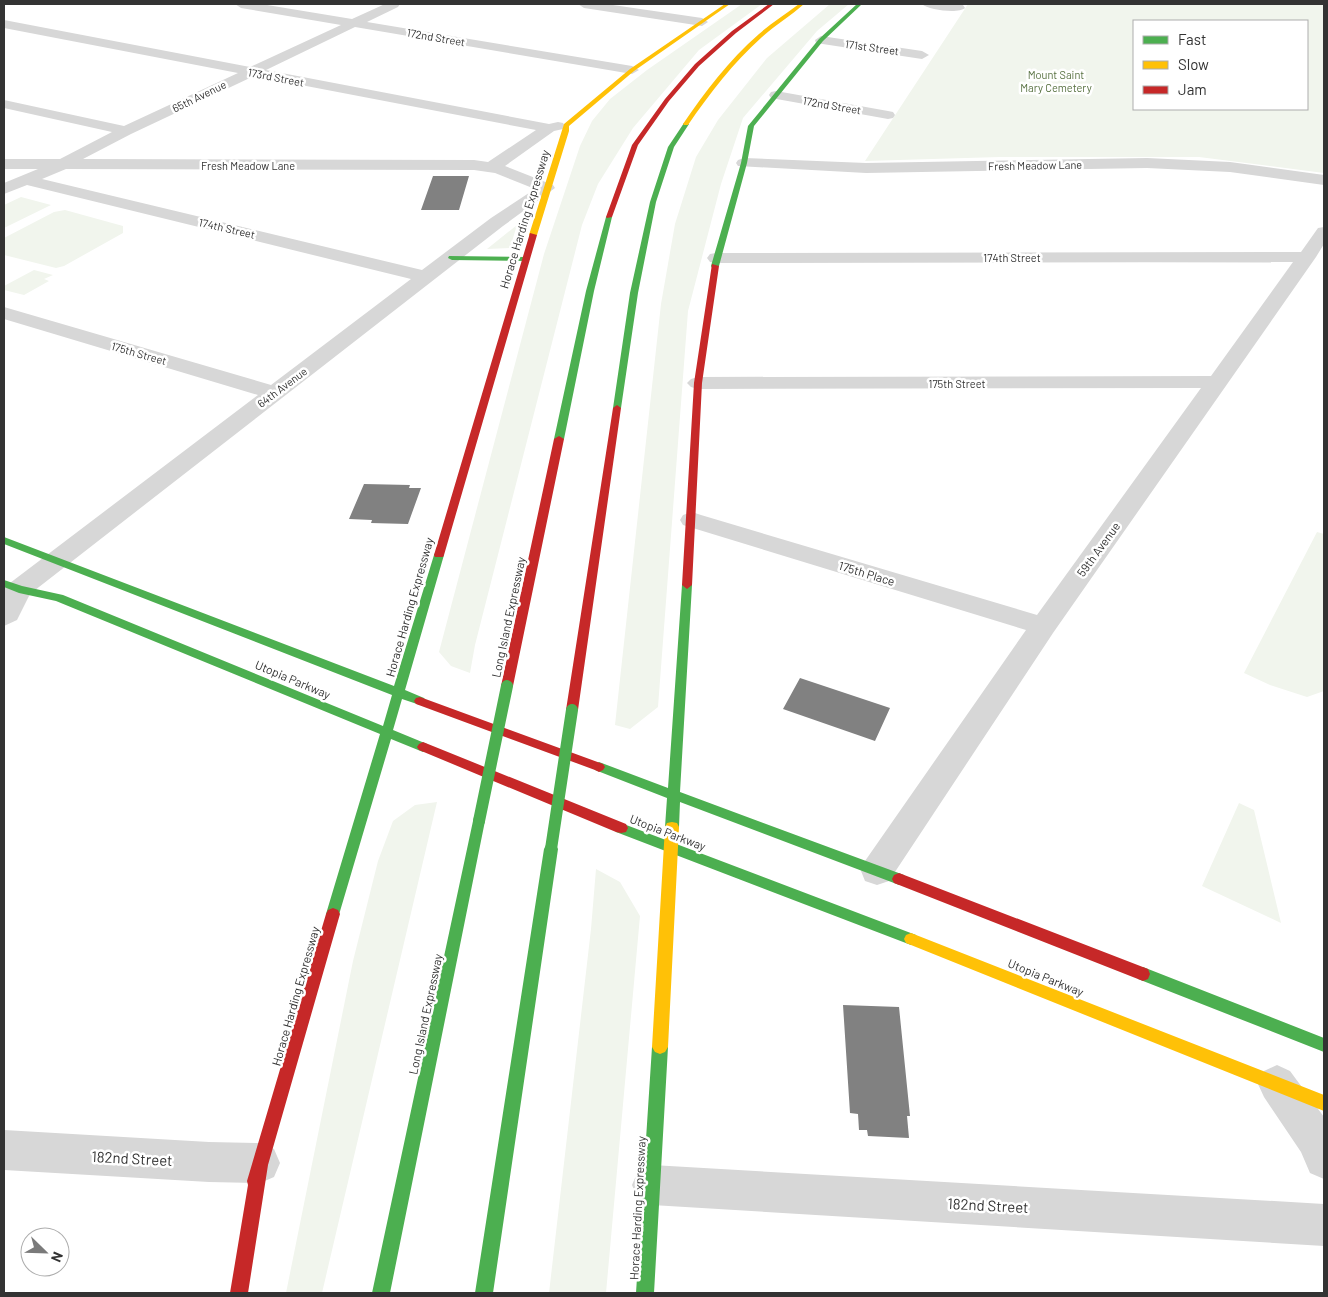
<svg xmlns="http://www.w3.org/2000/svg" width="1328" height="1297" viewBox="0 0 1328 1297" font-family="Barlow,sans-serif">
<style>
.green{fill:#f1f5ed;fill-rule:evenodd}
.building{fill:#818181}
.lines{fill:none;stroke-linecap:round;stroke-linejoin:round}
.street{fill:#d7d7d7;fill-rule:evenodd}
.fast{fill:#4caf50;fill-rule:evenodd}
.slow{fill:#ffc107;fill-rule:evenodd}
.jam{fill:#c62828;fill-rule:evenodd}
.fast-bridge{stroke:#4caf50;stroke-width:12}
.labels{text-anchor:middle;dominant-baseline:central;stroke-width:5;stroke-linejoin:round;paint-order:stroke}
.far-street-label{font-size:11px;fill:#333;stroke:#fff}
.far-park-label{font-size:11px;fill:#56703f;stroke:#fff}
.street-label{font-size:12px;fill:#333;stroke:#fff}
.near-street-label{font-size:15px;fill:#333;stroke:#fff}
</style>
<rect width="100%" height="100%" fill="#fff"/>
<path class="green" d="M 742,4 L 762,4 L 699,50 L 633,128 L 598,184 L 582,225 L 475,645 L 470,673 L 451,666 L 439,652 L 544,254 L 580,146 L 592,121 L 610,99 L 647,70 Z
M 830,4 L 849,4 L 817,31 L 743,118 L 721,184 L 688,311 L 658,707 L 630,729 L 615,725 L 661,304 L 675,224 L 696,157 L 718,120 L 767,58 Z
M 968,4 L 1324,4 L 1324,173 L 1199,157 L 1000,157 L 865,161 ZM 1307,21 L 1307,109 L 1134,109 L 1134,21 Z
M 21,197 L 51,205 L 4,228 L 4,205 Z
M 65,210 L 123,226 L 123,233 L 64,266 L 56,268 L 4,255 L 4,238 L 54,212 Z
M 517,225 L 510,248 L 487,249 Z
M 34,270 L 53,275 L 44,279 L 49,281 L 24,295 L 4,290 L 4,286 Z
M 1317,532 L 1324,534 L 1324,691 L 1307,697 L 1270,685 L 1244,673 Z
M 437,802 L 322,1293 L 286,1293 L 353,961 L 378,861 L 393,821 L 415,805 Z
M 1239,803 L 1254,810 L 1281,923 L 1202,886 Z
M 596,869 L 620,882 L 640,916 L 606,1293 L 549,1293 L 591,929 Z"/>
<path class="building" d="M 433,176 L 469,176 L 459,210 L 421,210 Z
M 364,484 L 410,485 L 409,488 L 421,488 L 408,524 L 371,523 L 372,520 L 349,519 Z
M 800,678 L 890,708 L 875,741 L 783,709 Z
M 843,1005 L 899,1007 L 910,1116 L 907,1116 L 909,1138 L 868,1136 L 867,1130 L 859,1130 L 858,1114 L 850,1113 Z"/>
<g class="lines">
<path class="street" d="M 235,4 L 261,4 L 352,19 L 385,4 L 400,4 L 398,7 L 367,22 L 632,66 L 639,70 L 632,74 L 355,27 L 266,70 L 549,124 L 558,122 L 563,123 L 565,126 L 563,129 L 554,131 L 505,166 L 553,185 L 555,188 L 503,226 L 30,594 L 17,620 L 4,626 L 4,585 L 10,583 L 258,395 L 4,319 L 4,307 L 271,385 L 411,279 L 27,185 L 4,194 L 4,183 L 38,169 L 4,169 L 4,159 L 60,159 L 112,132 L 4,108 L 4,100 L 124,126 L 238,73 L 4,28 L 4,20 L 250,67 L 341,25 L 241,8 ZM 254,76 L 536,130 L 488,162 L 474,160 L 83,159 L 131,134 ZM 66,169 L 474,170 L 495,173 L 535,189 L 491,218 L 422,270 L 42,179 Z
M 578,4 L 606,4 L 702,18 L 708,22 L 702,26 L 584,8 Z
M 922,4 L 963,5 L 965,8 C 959,14 928,10 922,4 Z
M 821,36 L 922,51 L 929,55 L 922,59 L 816,43 L 815,40 Z
M 776,91 L 888,111 L 893,112 L 895,115 L 893,118 L 888,119 L 771,98 L 769,95 L 771,92 Z
M 744,158 L 866,163 L 1147,158 L 1230,162 L 1324,175 L 1324,185 L 1230,172 L 1147,168 L 866,173 L 738,166 L 736,163 L 738,160 Z
M 1324,227 L 1324,244 L 1316,257 L 1053,633 L 889,881 L 877,885 L 865,881 L 861,871 L 865,861 L 1026,630 L 683,525 L 680,520 L 683,515 L 692,512 L 701,515 L 1037,615 L 1201,388 L 698,389 L 691,387 L 687,383 L 691,379 L 698,377 L 1211,376 L 1293,262 L 716,263 L 710,262 L 707,258 L 710,254 L 716,253 L 1301,252 L 1318,228 Z
M 1277,1065 L 1290,1071 L 1324,1117 L 1324,1179 L 1310,1173 L 1301,1152 L 1264,1097 L 1258,1084 L 1264,1071 Z
M 4,1130 L 209,1142 L 260,1143 L 274,1149 L 280,1163 L 274,1177 L 260,1183 L 209,1182 L 4,1170 Z
M 652,1165 L 1324,1204 L 1324,1246 L 652,1205 L 638,1199 L 632,1185 L 638,1171 Z"/>
<path class="fast" d="M 857,4 L 862,4 L 823,41 L 754,126 L 747,163 L 719,266 L 712,268 L 711,266 L 741,163 L 748,126 L 819,39 Z
M 684,123 L 689,124 L 674,147 L 656,202 L 638,293 L 621,408 L 617,411 L 613,408 L 630,293 L 650,202 L 668,147 Z
M 609,215 L 612,217 L 594,291 L 564,439 L 559,442 L 554,439 L 586,291 L 606,217 Z
M 449,256 L 526,257 L 530,259 L 526,261 L 452,260 L 448,258 Z
M 4,537 L 394,686 L 434,555 L 435,553 L 443,553 L 444,555 L 405,690 L 424,698 L 426,701 L 424,704 L 420,705 L 402,699 L 393,730 L 427,744 L 429,747 L 427,750 L 423,752 L 391,739 L 338,918 L 333,920 L 328,918 L 326,914 L 380,734 L 56,601 L 19,593 L 4,587 L 4,580 L 22,586 L 63,595 L 383,726 L 392,695 L 4,544 Z
M 687,581 L 692,585 L 680,792 L 904,875 L 906,879 L 904,883 L 899,885 L 894,883 L 680,802 L 679,827 L 677,831 L 672,832 L 667,831 L 665,827 L 667,798 L 595,770 L 593,767 L 595,764 L 599,762 L 668,788 L 682,585 Z
M 479,816 L 484,817 L 485,821 L 390,1293 L 372,1293 L 473,821 L 474,817 Z
M 621,823 L 916,935 L 918,939 L 916,943 L 911,945 L 616,832 L 614,828 L 616,824 Z
M 551,844 L 556,845 L 558,849 L 493,1293 L 475,1293 L 544,849 L 546,845 Z
M 1143,967 L 1324,1038 L 1324,1052 L 1138,979 L 1136,974 L 1138,969 Z
M 660,1040 L 665,1042 L 668,1047 L 654,1293 L 636,1293 L 652,1047 L 655,1042 Z"/>
<path class="slow" d="M 725,4 L 730,4 L 634,71 L 569,126 L 569,131 L 537,235 L 530,237 L 529,235 L 564,124 L 630,69 Z
M 799,4 L 804,4 C 791,16 775,25 762,37 C 733,63 710,93 688,125 L 684,125 L 683,124 C 705,92 729,60 759,34 C 771,23 786,14 799,4 Z
M 672,822 L 677,823 L 679,827 L 668,1047 L 665,1052 L 660,1054 L 655,1052 L 652,1047 L 665,827 L 667,823 Z
M 911,933 L 1324,1095 L 1324,1111 L 906,943 L 904,939 L 906,935 Z"/>
<path class="jam" d="M 769,4 L 774,4 L 736,33 L 699,66 L 669,101 L 638,145 L 612,217 L 607,218 L 606,217 L 632,145 L 665,99 L 695,64 L 732,31 Z
M 530,233 L 537,235 L 444,555 L 443,557 L 435,557 L 434,555 Z
M 712,264 L 719,266 L 702,383 L 692,585 L 687,589 L 682,585 L 694,383 Z
M 617,405 L 621,408 L 578,710 L 576,713 L 568,713 L 566,710 L 613,408 Z
M 559,436 L 564,439 L 513,686 L 511,689 L 503,689 L 501,686 L 554,439 Z
M 420,697 L 603,764 L 605,767 L 603,770 L 599,772 L 595,770 L 416,704 L 414,701 L 416,698 Z
M 423,742 L 626,824 L 628,828 L 626,832 L 621,833 L 616,832 L 419,750 L 417,747 L 419,744 Z
M 899,873 L 1148,969 L 1150,974 L 1148,979 L 1143,981 L 894,883 L 892,879 L 894,875 Z
M 333,908 L 338,910 L 340,914 L 268,1165 L 248,1293 L 230,1293 L 248,1185 L 247,1181 L 326,914 L 328,910 Z"/>
<path class="fast-bridge" d="M 479,821 L 507,686
M 551,849 L 572,710"/>
</g>
<g class="labels">
<g class="far-street-label">
<text transform="translate(436 37) rotate(10)">172nd Street</text>
<text transform="translate(872 47) rotate(8)">171st Street</text>
<text transform="translate(276 77) rotate(11)">173rd Street</text>
<text transform="translate(199 96) rotate(-26)">65th Avenue</text>
<text transform="translate(832 105) rotate(10)">172nd Street</text>
<text x="248" y="165">Fresh Meadow Lane</text>
<text transform="translate(1035 165) rotate(-1)">Fresh Meadow Lane</text>
<text transform="translate(227 228) rotate(13)">174th Street</text>
<text x="1012" y="257">174th Street</text>
<text transform="translate(139 353) rotate(16)">175th Street</text>
<text x="957" y="383">175th Street</text>
<text transform="translate(282 387) rotate(-37)">64th Avenue</text>
</g>
<g class="far-park-label">
<text x="1056" y="74">Mount Saint<tspan x="1056" dy="13">Mary Cemetery</tspan></text>
</g>
<g class="street-label">
<text transform="translate(524 219) rotate(-73)">Horace Harding Expressway</text>
<text transform="translate(1098 549) rotate(-54)">59th Avenue</text>
<text transform="translate(867 573) rotate(17)">175th Place</text>
<text transform="translate(409 607) rotate(-74)">Horace Harding Expressway</text>
<text transform="translate(508 617) rotate(-78)">Long Island Expressway</text>
<text transform="translate(293 679) rotate(23)">Utopia Parkway</text>
<text transform="translate(668 832) rotate(21)">Utopia Parkway</text>
<text transform="translate(1046 977) rotate(22)">Utopia Parkway</text>
<text transform="translate(295 996) rotate(-74)">Horace Harding Expressway</text>
<text transform="translate(425 1014) rotate(-78)">Long Island Expressway</text>
<text transform="translate(637 1208) rotate(-87)">Horace Harding Expressway</text>
</g>
<g class="near-street-label">
<text transform="translate(132 1158) rotate(3)">182nd Street</text>
<text transform="translate(988 1205) rotate(3)">182nd Street</text>
</g>
</g>
<rect width="1328" height="1297" fill="none" stroke="#333333" stroke-width="10"/>
<rect x="1133" y="20" width="175" height="90" fill="#ffffff" stroke="#adadad"/>
<rect x="1143" y="36" width="25" height="8" fill="#4caf50" stroke="#adadad"/>
<text x="1178" y="45" font-size="15" fill="#333333">Fast</text>
<rect x="1143" y="61" width="25" height="8" fill="#ffc107" stroke="#adadad"/>
<text x="1178" y="70" font-size="15" fill="#333333">Slow</text>
<rect x="1143" y="86" width="25" height="8" fill="#c62828" stroke="#adadad"/>
<text x="1178" y="95" font-size="15" fill="#333333">Jam</text>
<g transform="translate(45 1252) rotate(113)"><circle r="24" fill="#ffffff" stroke="#adadad"/>
<path d="M0-4L9 19L0 12L-9 19Z" fill="#7a7a7a"/>
<text y="-8" font-size="14" font-weight="bold" text-anchor="middle" fill="#333333">N</text>
</g>
</svg>
